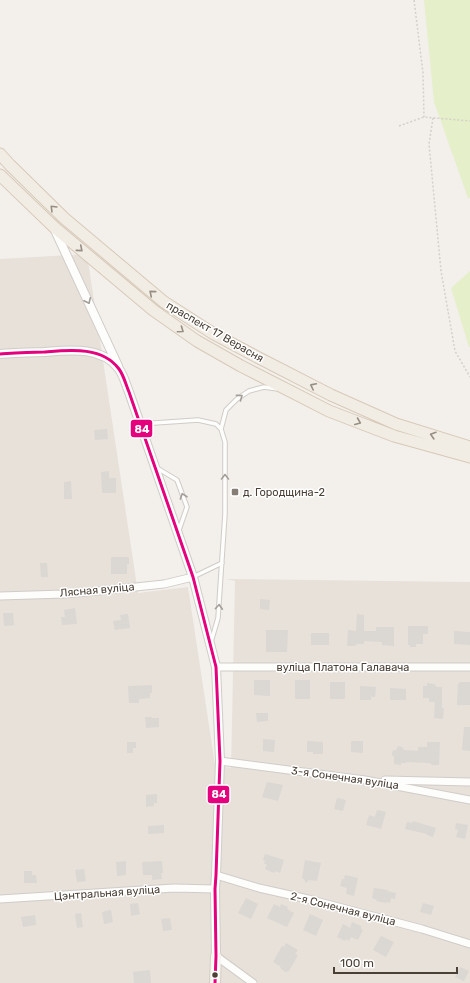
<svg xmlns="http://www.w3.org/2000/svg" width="470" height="983" viewBox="0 0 470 983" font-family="Rubik,sans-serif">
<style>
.residential{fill:#e7e1d9}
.green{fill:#e5efca}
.building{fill:#dbd7d2}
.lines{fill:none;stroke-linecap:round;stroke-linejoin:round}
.service-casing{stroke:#d0ccc8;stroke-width:5.5}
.minor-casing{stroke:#d0ccc8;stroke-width:9}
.tertiary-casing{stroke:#d0ccc8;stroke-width:10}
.secondary-casing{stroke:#d4cdc4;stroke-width:12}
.primary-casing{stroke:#d7c9b8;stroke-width:13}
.path{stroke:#d3d0cb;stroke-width:1.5;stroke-dasharray:2 2;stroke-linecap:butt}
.service{stroke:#fdfdfc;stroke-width:3.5}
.minor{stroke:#fdfdfc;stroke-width:7}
.tertiary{stroke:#fdfdfc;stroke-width:8}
.secondary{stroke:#f7f4f0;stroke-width:10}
.primary{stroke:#f2ede4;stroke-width:11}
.bus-1-casing{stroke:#fff;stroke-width:6}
.bus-1{stroke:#e5007d;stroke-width:3}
.oneway{stroke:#968e84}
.oneway2{stroke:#a49e99}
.poi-dot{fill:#867e76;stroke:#fff;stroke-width:1.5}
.bus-dot{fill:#4b4036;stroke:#fff;stroke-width:1.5}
.labels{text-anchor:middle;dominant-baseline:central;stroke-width:3;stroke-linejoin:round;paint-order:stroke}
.street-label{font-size:11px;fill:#4b4036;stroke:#fff}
.poi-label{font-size:11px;fill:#4b4036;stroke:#fff;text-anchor:start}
.line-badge{stroke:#fff;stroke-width:1.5}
.badge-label{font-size:11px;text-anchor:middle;font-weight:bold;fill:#fff}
</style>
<rect width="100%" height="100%" fill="#f3f0ec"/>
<path class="residential" d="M 87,254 L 138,593 L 188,587 L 215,765 L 231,768 L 235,581 L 226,579 L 470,582 L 470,983 L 0,983 L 0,259 Z"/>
<path class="green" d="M 424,0 L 470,0 L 470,198 L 468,198 L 434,102 Z
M 470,271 L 470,347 L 469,347 L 451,288 Z"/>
<path class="building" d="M 107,429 L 108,439 L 95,440 L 94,430 Z
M 109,471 L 109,478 L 116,478 L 116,493 L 102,493 L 101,472 Z
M 71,481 L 72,499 L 64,499 L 64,482 Z
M 111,557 L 129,557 L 129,564 L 127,564 L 127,574 L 111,574 Z
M 40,563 L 47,563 L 48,577 L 41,577 Z
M 260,599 L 270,600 L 269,610 L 260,609 Z
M 75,608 L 77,624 L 62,625 L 61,617 L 65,617 L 64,610 Z
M 3,613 L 13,613 L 14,625 L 4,626 Z
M 128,614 L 130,628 L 115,630 L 113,621 L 121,620 L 120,615 Z
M 357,614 L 364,615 L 364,631 L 376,631 L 376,627 L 394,627 L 394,646 L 382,645 L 382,642 L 364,641 L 364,644 L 357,644 L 355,646 L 347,646 L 348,630 L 356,631 Z
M 408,626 L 428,626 L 428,634 L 423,634 L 423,644 L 416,644 L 416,647 L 410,647 L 410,645 L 408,645 Z
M 266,630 L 288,630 L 287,652 L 266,652 Z
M 454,631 L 470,632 L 470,645 L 454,644 Z
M 311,633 L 329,633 L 329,645 L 311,645 Z
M 254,680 L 270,680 L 270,696 L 254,695 Z
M 295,680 L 310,680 L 310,699 L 295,699 Z
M 330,682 L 345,682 L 345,699 L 330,699 Z
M 459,682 L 470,682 L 470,705 L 457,705 L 458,684 L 459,684 Z
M 427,683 L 434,684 L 437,687 L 442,687 L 442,708 L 444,708 L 443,719 L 434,718 L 435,702 L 429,702 L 429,698 L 423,698 L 423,686 L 427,686 Z
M 152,685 L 152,693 L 150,693 L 150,698 L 139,699 L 139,703 L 129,703 L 128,686 Z
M 360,686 L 376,687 L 375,697 L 371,697 L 371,700 L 360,700 Z
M 390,688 L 406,689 L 406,700 L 390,700 Z
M 256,713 L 268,713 L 268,721 L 257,722 Z
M 145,717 L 152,717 L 152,718 L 159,718 L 159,727 L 146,728 Z
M 464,727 L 470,727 L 470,751 L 462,750 Z
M 263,739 L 275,740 L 274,752 L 263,751 Z
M 307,741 L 323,742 L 323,754 L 313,754 L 313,752 L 307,752 Z
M 351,741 L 363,741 L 363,753 L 351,752 Z
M 127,742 L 136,742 L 136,748 L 133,748 L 133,753 L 127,753 Z
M 427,742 L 440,742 L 439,765 L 432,765 L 430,763 L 406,762 L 406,763 L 401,763 L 401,765 L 394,764 L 394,757 L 392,755 L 392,752 L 394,750 L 396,750 L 398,746 L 402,747 L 404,750 L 418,751 L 418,747 L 427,747 Z
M 267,782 L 283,785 L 278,801 L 262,797 Z
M 157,794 L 157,803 L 154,803 L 154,806 L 146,807 L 146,795 Z
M 337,798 L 346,800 L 343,811 L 334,809 Z
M 377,810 L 386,812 L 381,829 L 366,825 L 369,815 L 375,817 Z
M 413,821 L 436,828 L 433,837 L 427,835 L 427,834 L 405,829 L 407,822 L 412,823 Z
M 456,823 L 468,825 L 465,839 L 456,837 L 458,830 L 455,829 Z
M 164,825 L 164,833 L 148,834 L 148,826 Z
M 265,854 L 284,860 L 280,873 L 276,871 L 274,873 L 265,869 L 267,864 L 264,864 L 265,861 L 263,860 Z
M 305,860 L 321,863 L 317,881 L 309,880 L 306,883 L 304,879 L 302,878 Z
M 126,861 L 126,875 L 117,876 L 116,862 Z
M 162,861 L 163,873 L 161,873 L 162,879 L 152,880 L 152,875 L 143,875 L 142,862 Z
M 84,869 L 86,881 L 77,882 L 75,870 Z
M 24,871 L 32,871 L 32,875 L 36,875 L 37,883 L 24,883 Z
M 345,875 L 358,878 L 354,896 L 346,894 L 347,888 L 340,886 L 342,879 L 344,879 Z
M 374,888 L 388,890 L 387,891 L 396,893 L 395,899 L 391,898 L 390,903 L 387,902 L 386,903 L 376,901 L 377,900 L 372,898 Z
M 246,898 L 258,904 L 251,919 L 238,913 Z
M 138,903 L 140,914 L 131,916 L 130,904 Z
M 423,903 L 434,906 L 431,915 L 420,912 Z
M 274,904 L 280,907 L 281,904 L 288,907 L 287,909 L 294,913 L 287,927 L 267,918 Z
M 111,910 L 113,922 L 104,924 L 102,912 Z
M 81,913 L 83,927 L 77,928 L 75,914 Z
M 310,914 L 323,920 L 316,936 L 303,930 Z
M 35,915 L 36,925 L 23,927 L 21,917 Z
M 170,918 L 172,930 L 163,931 L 161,919 Z
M 352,922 L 361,926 L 361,929 L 363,930 L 358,940 L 351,937 L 349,941 L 346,939 L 345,941 L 337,937 L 343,924 L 350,928 Z
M 381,936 L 394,942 L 386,957 L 373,950 Z
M 286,943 L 298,950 L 295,954 L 298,955 L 289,971 L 286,972 L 281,969 L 280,966 L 273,962 L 282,946 L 284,947 Z
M 460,967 L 469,971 L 464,981 L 455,977 Z
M 150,970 L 151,983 L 134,983 L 133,972 Z"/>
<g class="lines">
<defs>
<path id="service" d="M 140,424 L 198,420 L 216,424 L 221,429 L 225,442 L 225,514 L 218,618 L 211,642
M 221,429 L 226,410 L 237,399 L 249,391 L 264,387 L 278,389
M 157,468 L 177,480 L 187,507 L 179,530
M 193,577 L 222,563"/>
<path id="minor" d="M 0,596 L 64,594 L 98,591 L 164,584 L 193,577
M 216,667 L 470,667
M 220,761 L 365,780 L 470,800
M 385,780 L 470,782
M 216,875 L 259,888 L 308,899 L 422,929 L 470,944
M 0,899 L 174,888 L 215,889
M 216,956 L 253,983"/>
<path id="tertiary" d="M 54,228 L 118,366
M 0,354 C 15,353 29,352 44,352 C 69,350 102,346 119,369 C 124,376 126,385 129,392 L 193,577 L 216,667 L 220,761 L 216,875 L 215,889 L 216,956"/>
<path id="secondary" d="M 215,983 L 216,956"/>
<path id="primary" d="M 0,154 L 10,165 L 64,218 L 164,302 L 214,334 L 259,358 L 331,395 L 396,424 L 470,447
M 0,175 L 54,227 L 153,310 L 197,341 L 241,366 L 329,411 L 394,436 L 470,457"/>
</defs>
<use href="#service" class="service-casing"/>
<use href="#minor" class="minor-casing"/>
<use href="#tertiary" class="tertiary-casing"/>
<use href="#secondary" class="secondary-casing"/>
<use href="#primary" class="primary-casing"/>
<path class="path" d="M 414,0 L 423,73 L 424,117
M 433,118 L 429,144 L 441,271 L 455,351 L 470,377
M 399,126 L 424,117 L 470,121"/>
<use href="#service" class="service"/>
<use href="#minor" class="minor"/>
<use href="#tertiary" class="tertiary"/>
<use href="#secondary" class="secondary"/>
<use href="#primary" class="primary"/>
<defs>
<path id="bus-1" d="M 0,354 C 15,353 29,352 44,352 C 69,350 102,346 119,369 C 124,376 126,385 129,392 L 193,577 L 216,667 L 220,761 L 216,875 L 215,889 L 216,956 L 215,983"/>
</defs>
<use href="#bus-1" class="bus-1-casing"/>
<use href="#bus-1" class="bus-1"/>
</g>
<defs><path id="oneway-chevron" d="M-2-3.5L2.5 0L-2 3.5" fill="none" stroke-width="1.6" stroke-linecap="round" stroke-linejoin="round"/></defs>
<g class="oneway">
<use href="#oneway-chevron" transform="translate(53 208) rotate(-135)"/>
<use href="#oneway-chevron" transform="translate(80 249) rotate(40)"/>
<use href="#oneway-chevron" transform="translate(152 293) rotate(-140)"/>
<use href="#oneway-chevron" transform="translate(181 330) rotate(35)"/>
<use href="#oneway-chevron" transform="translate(313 386) rotate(-153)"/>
<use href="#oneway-chevron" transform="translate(358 422) rotate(22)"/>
<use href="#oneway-chevron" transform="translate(433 435) rotate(-163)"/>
</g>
<g class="oneway2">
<use href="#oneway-chevron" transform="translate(88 301) rotate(65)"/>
<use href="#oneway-chevron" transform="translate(240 397) rotate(-36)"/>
<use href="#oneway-chevron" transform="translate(225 477) rotate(-90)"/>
<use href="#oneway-chevron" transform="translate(183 496) rotate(-109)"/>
<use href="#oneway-chevron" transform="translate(219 607) rotate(-86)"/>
</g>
<rect class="poi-dot" x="231" y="488" width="8" height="8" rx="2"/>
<circle class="bus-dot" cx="215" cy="975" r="3.5"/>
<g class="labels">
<g class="street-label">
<text transform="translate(215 332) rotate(30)">праспект 17 Верасня</text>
<text transform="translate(97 590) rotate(-5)">Лясная вуліца</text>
<text x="343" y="667">вуліца Платона Галавача</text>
<text transform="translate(345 778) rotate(8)">3-я Сонечная вуліца</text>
<text transform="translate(107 893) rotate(-4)">Цэнтральная вуліца</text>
<text transform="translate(343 909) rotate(14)">2-я Сонечная вуліца</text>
</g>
<g class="poi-label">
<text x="243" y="492">д. Городщина-2</text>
</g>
</g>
<g class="line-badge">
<rect x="130" y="419" width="23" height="19" rx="4" fill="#e5007d"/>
<rect x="207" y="785" width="23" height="19" rx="4" fill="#e5007d"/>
</g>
<g class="badge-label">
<text x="142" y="433">84</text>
<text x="219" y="798">84</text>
</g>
<path d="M334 967v6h123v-6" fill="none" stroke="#4b4036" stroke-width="2"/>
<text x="340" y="967" font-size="12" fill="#4b4036" stroke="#ffffff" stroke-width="3" paint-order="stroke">100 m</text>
</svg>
